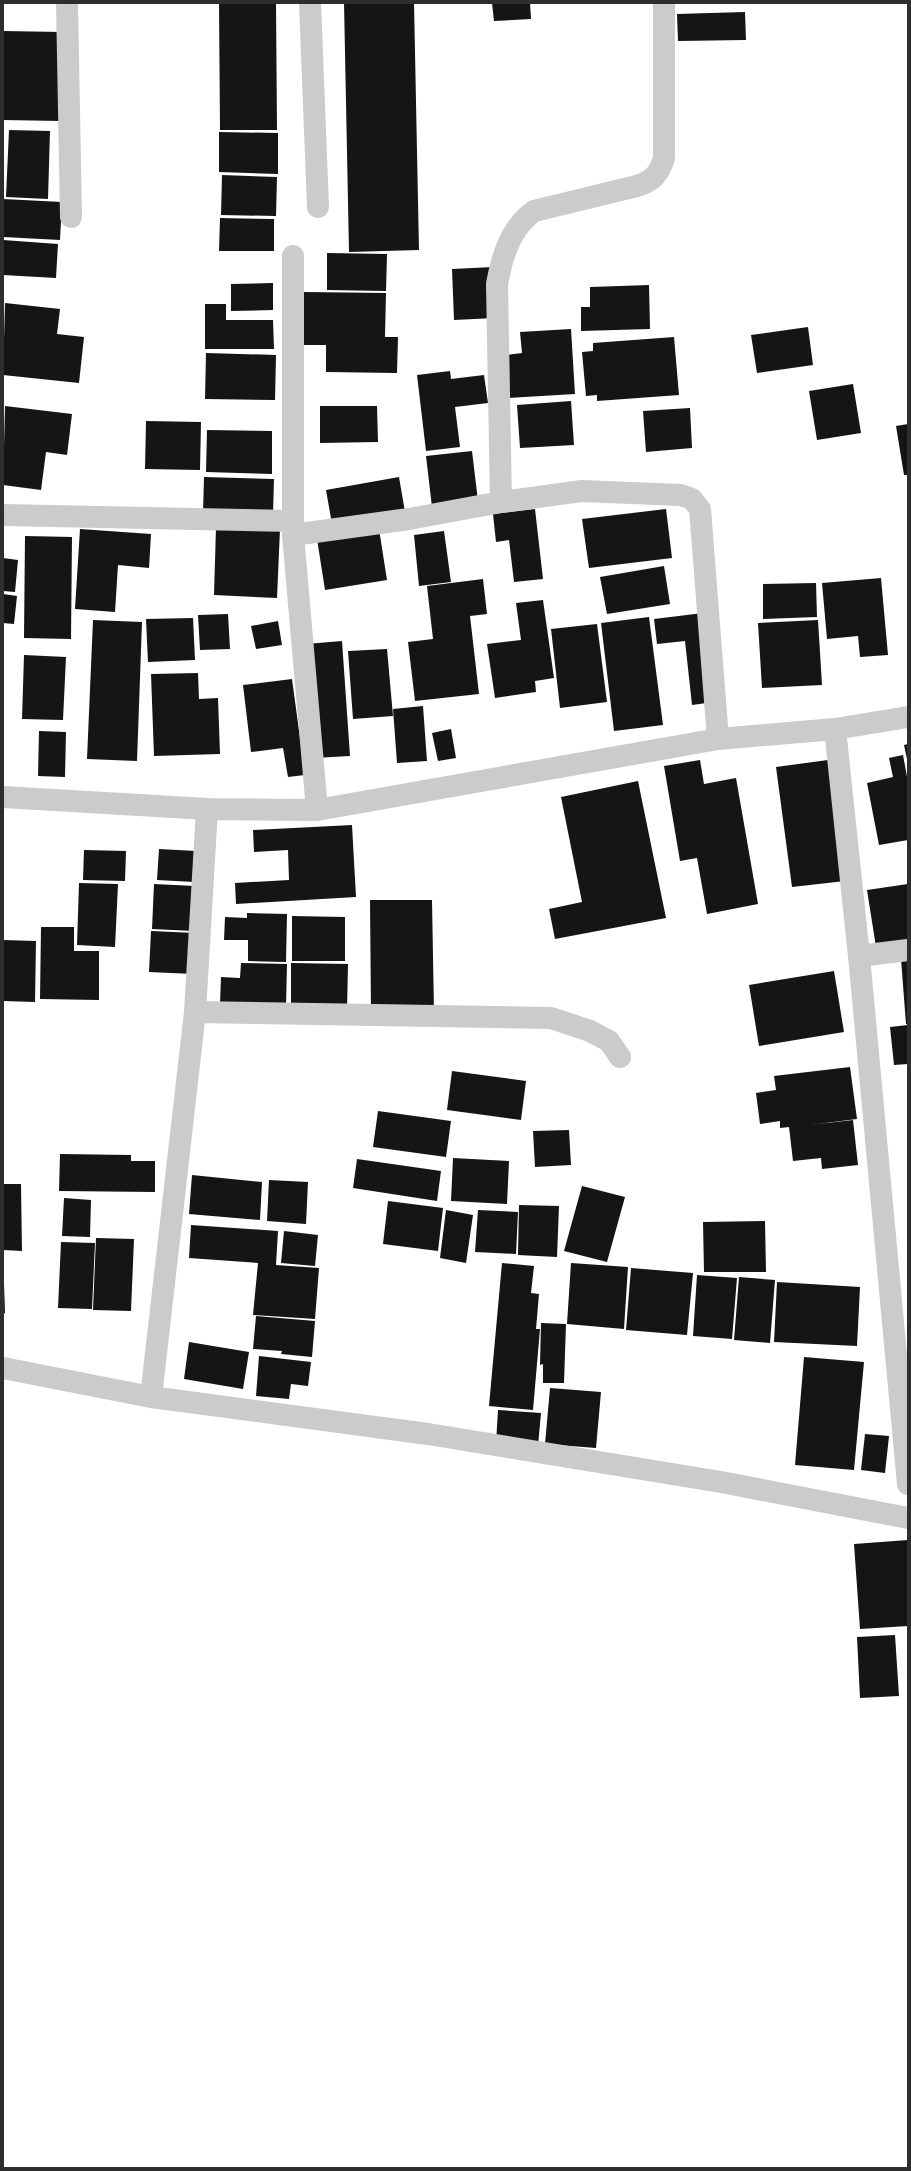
<svg xmlns="http://www.w3.org/2000/svg" width="911" height="2171" viewBox="0 0 911 2171" font-family="Barlow,sans-serif">
<style>
.building{fill:#151515}
.lines{fill:none;stroke-linecap:round;stroke-linejoin:round}
.minor{stroke:#cbcbcb;stroke-width:22}
</style>
<rect width="100%" height="100%" fill="#fff"/>
<path class="building" d="M 219,3 L 276,3 L 277,130 L 220,130 Z
M 344,3 L 414,3 L 419,250 L 349,252 Z
M 492,3 L 530,3 L 531,19 L 494,21 Z
M 745,12 L 746,40 L 678,41 L 677,14 Z
M 3,31 L 62,32 L 61,121 L 3,120 Z
M 9,130 L 50,131 L 48,199 L 6,197 Z
M 219,132 L 278,133 L 278,174 L 219,172 Z
M 222,175 L 277,177 L 276,216 L 221,215 Z
M 3,199 L 62,202 L 60,240 L 3,237 Z
M 220,218 L 274,219 L 274,251 L 219,251 Z
M 3,240 L 58,244 L 56,278 L 3,275 Z
M 327,253 L 387,254 L 386,291 L 327,290 Z
M 493,267 L 495,318 L 454,320 L 452,269 Z
M 273,283 L 273,310 L 231,311 L 231,284 Z
M 649,285 L 650,329 L 581,331 L 581,307 L 590,307 L 590,287 Z
M 304,292 L 386,293 L 385,337 L 398,337 L 397,373 L 326,372 L 326,345 L 303,345 Z
M 5,303 L 60,309 L 57,334 L 84,337 L 79,383 L 3,375 Z
M 205,304 L 226,304 L 226,320 L 273,320 L 274,349 L 205,349 Z
M 808,327 L 813,365 L 757,373 L 751,335 Z
M 571,329 L 575,394 L 507,398 L 505,355 L 522,353 L 520,332 Z
M 674,337 L 679,395 L 597,401 L 597,395 L 586,396 L 582,352 L 593,351 L 593,343 Z
M 206,353 L 276,355 L 275,400 L 205,399 Z
M 450,371 L 451,379 L 484,375 L 488,403 L 455,407 L 460,447 L 426,451 L 417,375 Z
M 853,384 L 861,433 L 817,440 L 809,391 Z
M 571,401 L 574,445 L 520,448 L 517,405 Z
M 5,406 L 72,414 L 67,455 L 46,452 L 41,490 L 3,485 Z
M 320,406 L 377,406 L 378,442 L 320,443 Z
M 690,408 L 692,448 L 646,452 L 643,411 Z
M 146,421 L 201,422 L 200,470 L 145,469 Z
M 908,424 L 908,475 L 904,475 L 896,426 Z
M 207,430 L 272,431 L 272,474 L 206,472 Z
M 472,451 L 478,501 L 432,507 L 426,456 Z
M 204,477 L 274,479 L 273,515 L 203,513 Z
M 399,477 L 405,512 L 332,524 L 326,490 Z
M 535,509 L 543,579 L 514,582 L 509,540 L 496,542 L 493,514 Z
M 666,509 L 672,558 L 589,568 L 582,519 Z
M 216,527 L 280,529 L 277,598 L 214,595 Z
M 80,529 L 151,534 L 149,568 L 118,565 L 115,612 L 75,609 Z
M 379,529 L 387,580 L 325,590 L 317,539 Z
M 444,531 L 451,582 L 419,586 L 414,535 Z
M 25,536 L 72,537 L 71,639 L 24,638 Z
M 3,558 L 18,560 L 15,592 L 3,591 Z
M 664,566 L 670,604 L 607,614 L 600,577 Z
M 881,578 L 888,655 L 860,657 L 858,636 L 827,639 L 822,583 Z
M 483,579 L 487,614 L 470,616 L 479,694 L 415,701 L 408,642 L 433,639 L 427,586 Z
M 816,583 L 817,617 L 763,619 L 763,584 Z
M 3,594 L 17,596 L 14,624 L 3,623 Z
M 543,600 L 554,678 L 535,681 L 536,692 L 495,698 L 487,644 L 521,640 L 516,603 Z
M 703,613 L 714,702 L 692,705 L 685,641 L 657,644 L 654,619 Z
M 228,614 L 230,649 L 200,650 L 198,615 Z
M 649,617 L 663,725 L 614,731 L 601,623 Z
M 193,618 L 195,660 L 148,662 L 146,619 Z
M 93,620 L 142,622 L 137,761 L 87,759 Z
M 818,620 L 822,685 L 762,688 L 758,623 Z
M 278,621 L 282,645 L 256,649 L 251,626 Z
M 597,624 L 607,702 L 560,708 L 551,629 Z
M 342,641 L 350,756 L 314,758 L 306,644 Z
M 387,649 L 393,716 L 353,719 L 348,651 Z
M 24,655 L 66,657 L 63,720 L 22,719 Z
M 198,673 L 199,699 L 218,698 L 220,754 L 154,756 L 151,674 Z
M 292,679 L 305,775 L 288,777 L 283,748 L 251,752 L 243,685 Z
M 423,706 L 427,761 L 397,763 L 393,709 Z
M 451,729 L 456,758 L 438,761 L 432,733 Z
M 39,731 L 66,732 L 65,777 L 38,776 Z
M 908,744 L 908,759 L 907,759 L 904,745 Z
M 903,755 L 908,782 L 908,840 L 879,845 L 867,783 L 893,777 L 889,758 Z
M 700,760 L 704,784 L 736,778 L 758,904 L 707,914 L 697,858 L 680,861 L 664,766 Z
M 828,760 L 845,881 L 792,887 L 776,767 Z
M 638,781 L 666,918 L 555,939 L 549,909 L 582,902 L 561,797 Z
M 352,825 L 356,897 L 236,904 L 235,883 L 289,880 L 288,850 L 254,852 L 253,830 Z
M 159,849 L 196,851 L 194,882 L 157,880 Z
M 84,850 L 126,851 L 125,881 L 83,880 Z
M 79,883 L 118,884 L 115,947 L 77,945 Z
M 154,884 L 195,886 L 194,931 L 152,929 Z
M 908,884 L 908,942 L 876,947 L 867,890 Z
M 370,900 L 432,900 L 434,1013 L 371,1013 Z
M 247,913 L 287,914 L 286,962 L 248,961 L 248,940 L 224,940 L 225,917 L 247,918 Z
M 292,916 L 345,917 L 345,961 L 292,961 Z
M 41,927 L 74,927 L 74,951 L 99,951 L 99,1000 L 40,999 Z
M 151,931 L 195,933 L 193,974 L 149,972 Z
M 3,940 L 36,941 L 35,1002 L 3,1001 Z
M 901,959 L 908,959 L 908,1024 L 906,1024 Z
M 241,963 L 287,964 L 286,1007 L 220,1004 L 221,977 L 240,978 Z
M 291,963 L 348,964 L 347,1011 L 291,1010 Z
M 834,971 L 844,1032 L 759,1046 L 749,985 Z
M 908,1025 L 908,1064 L 894,1065 L 890,1027 Z
M 850,1067 L 857,1119 L 809,1125 L 853,1120 L 858,1165 L 822,1169 L 821,1158 L 793,1161 L 789,1127 L 780,1128 L 780,1121 L 760,1124 L 756,1093 L 776,1090 L 774,1076 Z
M 452,1071 L 526,1081 L 521,1120 L 447,1110 Z
M 378,1111 L 451,1121 L 446,1157 L 373,1147 Z
M 569,1130 L 571,1165 L 535,1167 L 533,1131 Z
M 60,1154 L 131,1155 L 131,1161 L 155,1161 L 155,1192 L 59,1191 Z
M 453,1158 L 509,1161 L 507,1204 L 451,1201 Z
M 357,1159 L 441,1171 L 437,1201 L 353,1188 Z
M 192,1175 L 262,1182 L 260,1220 L 189,1214 Z
M 269,1180 L 308,1182 L 306,1224 L 267,1221 Z
M 3,1184 L 21,1184 L 22,1251 L 3,1250 Z
M 582,1186 L 625,1197 L 607,1262 L 564,1251 Z
M 64,1198 L 91,1200 L 90,1237 L 62,1236 Z
M 388,1201 L 443,1208 L 438,1251 L 383,1244 Z
M 519,1205 L 559,1206 L 557,1257 L 518,1255 Z
M 446,1210 L 473,1215 L 466,1263 L 440,1258 Z
M 478,1210 L 518,1212 L 516,1254 L 475,1252 Z
M 765,1221 L 766,1272 L 704,1272 L 703,1222 Z
M 191,1225 L 278,1231 L 276,1265 L 319,1268 L 315,1319 L 253,1315 L 258,1263 L 189,1258 Z
M 284,1231 L 318,1235 L 315,1266 L 281,1263 Z
M 96,1238 L 134,1239 L 131,1311 L 93,1310 Z
M 61,1242 L 95,1243 L 92,1309 L 58,1308 Z
M 502,1263 L 534,1266 L 531,1293 L 539,1294 L 536,1329 L 540,1329 L 533,1410 L 489,1406 Z
M 571,1263 L 628,1267 L 624,1329 L 567,1324 Z
M 631,1268 L 693,1273 L 687,1335 L 626,1330 Z
M 697,1275 L 737,1278 L 732,1339 L 693,1336 Z
M 739,1277 L 775,1280 L 770,1343 L 734,1340 Z
M 777,1282 L 860,1287 L 857,1346 L 774,1342 Z
M 3,1283 L 4,1283 L 5,1313 L 3,1314 Z
M 256,1316 L 315,1321 L 312,1357 L 281,1354 L 282,1351 L 253,1349 Z
M 541,1323 L 566,1324 L 564,1383 L 543,1383 L 543,1364 L 540,1365 Z
M 189,1342 L 249,1352 L 243,1389 L 184,1379 Z
M 259,1356 L 311,1362 L 308,1386 L 291,1384 L 289,1399 L 256,1396 Z
M 804,1357 L 864,1362 L 854,1470 L 795,1465 Z
M 550,1388 L 601,1392 L 596,1448 L 545,1444 Z
M 498,1410 L 541,1413 L 538,1446 L 496,1443 Z
M 865,1434 L 889,1436 L 885,1473 L 861,1470 Z
M 908,1540 L 908,1626 L 860,1629 L 854,1544 Z
M 895,1635 L 899,1696 L 860,1698 L 857,1637 Z"/>
<g class="lines">
<path class="minor" d="M 67,3 L 71,217
M 310,3 L 318,207
M 293,256 L 293,535 L 317,810
M 501,502 L 497,284 C 502,257 510,228 534,211 L 637,186 C 653,181 659,174 664,158 L 664,3
M 3,515 L 293,521
M 293,535 L 409,519 L 501,502 L 582,491 L 681,495 L 692,499 L 700,509 L 718,739
M 835,729 L 859,956 L 908,1484
M 3,797 L 207,809 L 317,810 L 718,739 L 835,729 L 908,717
M 859,956 L 908,950
M 195,1012 L 551,1018 L 590,1031 L 609,1041 L 620,1057
M 3,1368 L 151,1397 L 428,1434 L 721,1482 L 908,1518
M 151,1397 L 195,1012 L 207,809"/>
</g>
<rect width="911" height="2171" fill="none" stroke="#2e2e2e" stroke-width="8"/>
</svg>
